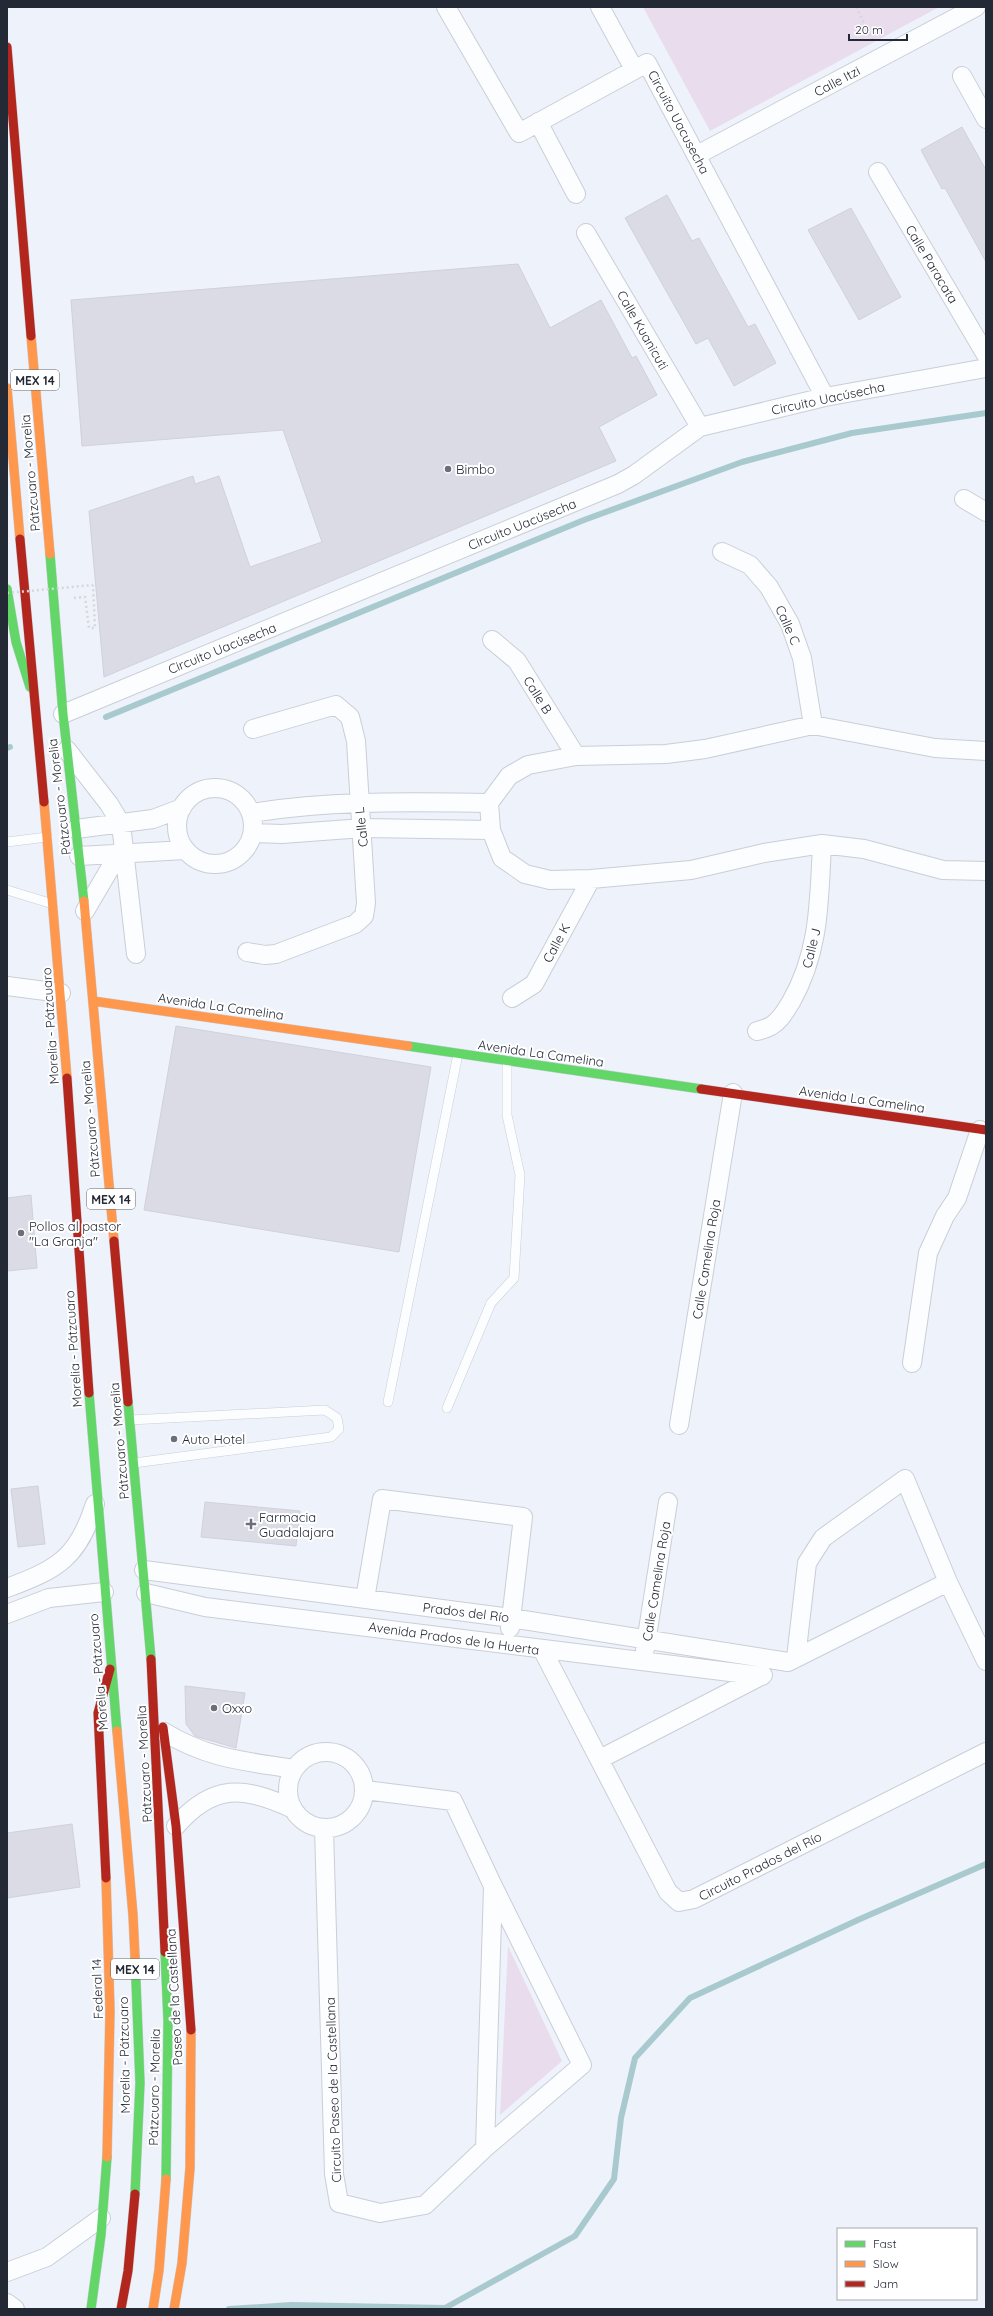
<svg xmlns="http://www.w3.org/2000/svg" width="993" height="2316" viewBox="0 0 993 2316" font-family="Quicksand,sans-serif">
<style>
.green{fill:#e9dcec}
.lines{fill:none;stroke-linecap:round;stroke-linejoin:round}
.stream{stroke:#a8cacf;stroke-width:6}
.building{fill:#dbdbe6;stroke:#d1d0db}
.lane-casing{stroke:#c9ced8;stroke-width:10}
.street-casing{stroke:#c9ced8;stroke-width:20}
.fast-casing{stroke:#c9ced8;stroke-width:10}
.slow-casing{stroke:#c9ced8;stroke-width:10}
.jam-casing{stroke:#c9ced8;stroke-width:10}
.path{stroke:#d6d7da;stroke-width:2.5;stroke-dasharray:2 3;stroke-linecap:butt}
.lane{stroke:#fcfdfe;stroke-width:9}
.street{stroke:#fcfdfe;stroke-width:18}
.fast{stroke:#63d668;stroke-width:9}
.slow{stroke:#ff974d;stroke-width:9}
.jam{stroke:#b3261e;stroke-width:9}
.path-bridge{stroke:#d6d7da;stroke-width:2.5;stroke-dasharray:2 3;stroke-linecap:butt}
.poi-dot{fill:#6b6f7b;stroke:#fff;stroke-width:1.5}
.labels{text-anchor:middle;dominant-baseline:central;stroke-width:4;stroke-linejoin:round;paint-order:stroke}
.shield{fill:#fff;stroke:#666972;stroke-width:1}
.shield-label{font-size:12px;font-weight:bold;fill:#242936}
.street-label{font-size:13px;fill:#242936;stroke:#fff}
.poi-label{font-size:13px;fill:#242936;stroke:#fff;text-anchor:start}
</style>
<rect width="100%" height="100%" fill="#eef2fa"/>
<path class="green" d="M 643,7 L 939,7 L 710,131 Z
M 508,1946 L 562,2061 L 500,2115 Z"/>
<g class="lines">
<path class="stream" d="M 106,717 L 584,520 L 742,462 L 852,433 L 986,413
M 7,748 L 10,747
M 229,2309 L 291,2305 L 445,2308 L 575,2236 L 614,2179 L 621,2118 L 635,2058 L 690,1998 L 860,1919 L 986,1864"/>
</g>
<path class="building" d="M 962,127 L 986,170 L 986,262 L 945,188 L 942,189 L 921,150 Z
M 667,195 L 692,241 L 699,238 L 748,327 L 755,324 L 776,363 L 734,386 L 708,338 L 696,344 L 625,218 Z
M 851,208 L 901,297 L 859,320 L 808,230 Z
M 518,264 L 550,328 L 601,300 L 632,358 L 636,356 L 657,395 L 599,427 L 616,461 L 104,677 L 89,511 L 193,476 L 195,484 L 219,476 L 250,567 L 322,542 L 283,430 L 82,446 L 71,300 Z
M 176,1026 L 431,1067 L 399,1252 L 144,1210 Z
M 31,1195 L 37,1268 L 7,1271 L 7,1198 Z
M 38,1486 L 45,1544 L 18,1547 L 11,1489 Z
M 205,1502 L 300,1511 L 296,1546 L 201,1537 Z
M 185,1686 L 245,1693 L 236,1748 L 195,1736 L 186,1724 Z
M 72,1824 L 80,1887 L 7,1898 L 7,1833 Z"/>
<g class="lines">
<defs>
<path id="lane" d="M 7,842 L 47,837
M 7,890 L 53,904
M 388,1402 L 458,1054
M 447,1408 L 491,1303 L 514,1278 L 520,1175 L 507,1115 L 507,1061
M 130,1420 L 325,1410 L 337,1418 L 339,1429 L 331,1437 L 134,1463"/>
<path id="street" d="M 446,7 L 519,133 L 647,63 L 825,397
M 600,7 L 634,69
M 962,76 L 986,119
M 538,122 L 576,194
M 697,155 L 976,7
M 878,172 L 986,355
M 586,233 L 700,427
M 964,499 L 986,512
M 722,552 L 750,565 L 769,587 L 790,624 L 802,658 L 813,725
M 492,640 L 517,661 L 576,756
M 63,714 L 618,484 L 634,475 L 700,427 L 825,397 L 986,368
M 67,750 L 109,804 L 121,824 L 136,954
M 986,751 L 935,748 L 813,725 L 705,749 L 666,754 L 576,756 L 528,765 L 509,776 L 489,803 L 491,830 L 502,858 L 525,874 L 550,880 L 591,879 L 691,870 L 764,853 L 822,844 L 864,849 L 943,870 L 986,871
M177 826a38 38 0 1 1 76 0a38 38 0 1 1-76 0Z
M 251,813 C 330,800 409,802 489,803
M 76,829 L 153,819 L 182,808
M 253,833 L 282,834 L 363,828 L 491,830
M 79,856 L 185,850
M 85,911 L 119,853
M 247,952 L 265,955 L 276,954 L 355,924 L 364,916 L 366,903 L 356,741 L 350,717 L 336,705 L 253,729
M 7,986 L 61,993
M 512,998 L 534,984 L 591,879
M 757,1031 C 762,1030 767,1028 771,1026 C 781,1020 785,1011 791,1002 C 820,951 819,901 822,844
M 912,1363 L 928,1253 L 945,1216 L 957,1198 L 980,1130
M 679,1425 L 733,1093
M 144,1570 L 511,1618 L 788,1662
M 7,1588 C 58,1569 78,1558 95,1504
M 146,1593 L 205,1607 L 762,1676
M 365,1599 L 382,1499 L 523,1517 L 510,1628
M 7,1614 L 49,1598 L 104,1592
M 542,1649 L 668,1892 L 679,1902 L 694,1899 L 986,1752
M 645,1649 L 668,1502
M 796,1658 L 807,1563 L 823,1538 L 905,1479 L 948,1582 L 986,1661
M 788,1662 L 948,1582
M 164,1732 C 209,1759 244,1761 294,1769
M288 1790a38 38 0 1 1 76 0a38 38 0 1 1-76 0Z
M 600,1759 L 763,1675
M 176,1826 C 213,1783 244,1786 293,1809
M 324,1829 L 334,2174 L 339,2203 L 380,2213 L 425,2205 L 485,2148 L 582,2065 L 493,1886 L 453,1801 L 365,1790
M 485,2148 L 493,1887
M 7,2272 L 47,2257 L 101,2218
M 7,2303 L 15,2309"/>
<path id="fast" d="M 50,554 L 63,714 L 84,901
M 7,589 L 16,642 L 30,687
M 408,1046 L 701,1089
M 89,1393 L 117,1731
M 128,1402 L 151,1659
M 165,1952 L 168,2021 L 166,2179
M 135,1957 L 140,2083 L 135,2194
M 91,2309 L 101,2235 L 107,2157"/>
<path id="slow" d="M 31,336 L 50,554
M 7,388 L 20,539
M 44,802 L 67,1078
M 84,901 L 114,1241
M 93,1001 L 408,1046
M 117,1731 L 133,1915 L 135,1957
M 106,1878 L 110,2011 L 107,2157
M 153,2309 L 159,2270 L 166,2179
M 174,2309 L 182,2263 L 190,2168 L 191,2030"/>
<path id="jam" d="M 7,47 L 31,336
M 20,539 L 44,802
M 67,1078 L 89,1393
M 701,1089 L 986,1130
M 114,1241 L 128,1402
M 151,1659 L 165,1952
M 163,1727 L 176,1826 L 191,2030
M 106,1878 L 98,1713 L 110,1669
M 121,2309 L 128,2271 L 135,2194"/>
</defs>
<use href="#lane" class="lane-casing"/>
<use href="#street" class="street-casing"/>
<use href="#fast" class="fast-casing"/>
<use href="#slow" class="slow-casing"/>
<use href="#jam" class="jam-casing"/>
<path class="path" d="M 856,7 L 873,40
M 74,598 L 85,597 L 89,628 L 95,628 L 93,585"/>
<use href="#lane" class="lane"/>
<use href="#street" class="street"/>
<use href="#fast" class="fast"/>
<use href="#slow" class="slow"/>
<use href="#jam" class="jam"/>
<path class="path-bridge" d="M 7,593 L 93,585"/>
</g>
<g class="poi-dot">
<circle cx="448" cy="469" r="4"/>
<circle cx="21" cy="1233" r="4"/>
<circle cx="174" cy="1439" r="4"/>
<path d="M249 1518h4v4h4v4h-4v4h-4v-4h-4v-4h4z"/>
<circle cx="214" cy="1708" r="4"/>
</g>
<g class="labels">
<g class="shield">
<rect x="11" y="370" width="48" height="20" rx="3"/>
<rect x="87" y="1189" width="48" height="20" rx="3"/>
<rect x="111" y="1959" width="48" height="20" rx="3"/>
</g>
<g class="shield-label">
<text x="35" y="380">MEX 14</text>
<text x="111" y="1199">MEX 14</text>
<text x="135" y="1969">MEX 14</text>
</g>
<g class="street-label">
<text transform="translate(837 81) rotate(-28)">Calle Itzi</text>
<text transform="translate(679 122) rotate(62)">Circuito Uacusecha</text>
<text transform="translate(932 264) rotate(59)">Calle Paracata</text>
<text transform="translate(643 330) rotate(60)">Calle Kuanicuti</text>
<text transform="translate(828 398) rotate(-12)">Circuito Uacúsecha</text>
<text transform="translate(30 473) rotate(-95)">Pátzcuaro - Morelia</text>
<text transform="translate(522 524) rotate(-22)">Circuito Uacúsecha</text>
<text transform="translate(788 625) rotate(66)">Calle C</text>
<text transform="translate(222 648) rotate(-22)">Circuito Uacúsecha</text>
<text transform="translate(538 695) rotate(58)">Calle B</text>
<text transform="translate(59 797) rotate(-97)">Pátzcuaro - Morelia</text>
<text transform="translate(361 827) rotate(-96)">Calle L</text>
<text transform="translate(556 943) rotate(-62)">Calle K</text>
<text transform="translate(811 948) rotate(-76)">Calle J</text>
<text transform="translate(221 1006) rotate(8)">Avenida La Camelina</text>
<text transform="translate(50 1026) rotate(-94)">Morelia - Pátzcuaro</text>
<text transform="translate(541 1053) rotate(8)">Avenida La Camelina</text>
<text transform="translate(862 1099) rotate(8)">Avenida La Camelina</text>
<text transform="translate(90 1119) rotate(-95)">Pátzcuaro - Morelia</text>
<text transform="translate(706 1259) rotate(-81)">Calle Camelina Roja</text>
<text transform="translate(73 1349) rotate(-94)">Morelia - Pátzcuaro</text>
<text transform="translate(119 1441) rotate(-95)">Pátzcuaro - Morelia</text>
<text transform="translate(656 1581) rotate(-81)">Calle Camelina Roja</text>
<text transform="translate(466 1612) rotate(7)">Prados del Río</text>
<text transform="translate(454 1638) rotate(8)">Avenida Prados de la Huerta</text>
<text transform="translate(98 1672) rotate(-95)">Morelia - Pátzcuaro</text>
<text transform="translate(144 1764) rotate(-93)">Pátzcuaro - Morelia</text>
<text transform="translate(760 1866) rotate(-27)">Circuito Prados del Río</text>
<text transform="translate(97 1989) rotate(-92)">Federal 14</text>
<text transform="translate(174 1997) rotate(-93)">Paseo de la Castellana</text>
<text transform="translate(124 2055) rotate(-91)">Morelia - Pátzcuaro</text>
<text transform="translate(154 2087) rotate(-89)">Pátzcuaro - Morelia</text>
<text transform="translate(333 2090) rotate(-92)">Circuito Paseo de la Castellana</text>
</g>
<g class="poi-label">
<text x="456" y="469">Bimbo</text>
<text x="29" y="1226">Pollos al pastor<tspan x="29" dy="15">"La Granja"</tspan></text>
<text x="182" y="1439">Auto Hotel</text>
<text x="259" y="1517">Farmacia<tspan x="259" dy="15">Guadalajara</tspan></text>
<text x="222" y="1708">Oxxo</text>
</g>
</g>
<rect width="993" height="2316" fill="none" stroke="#242936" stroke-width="16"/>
<rect x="837" y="2228" width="140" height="72" fill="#ffffff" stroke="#a7a9af"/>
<rect x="845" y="2241" width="20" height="6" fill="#63d668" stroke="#a7a9af"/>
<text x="873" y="2248" font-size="12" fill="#242936">Fast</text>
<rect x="845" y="2261" width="20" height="6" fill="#ff974d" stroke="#a7a9af"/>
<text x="873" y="2268" font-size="12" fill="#242936">Slow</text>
<rect x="845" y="2281" width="20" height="6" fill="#b3261e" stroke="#a7a9af"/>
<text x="873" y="2288" font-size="12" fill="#242936">Jam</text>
<path d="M849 34v6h58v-6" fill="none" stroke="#242936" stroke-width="2"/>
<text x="855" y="34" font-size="12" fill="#242936" stroke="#ffffff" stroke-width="3" paint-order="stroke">20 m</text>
</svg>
